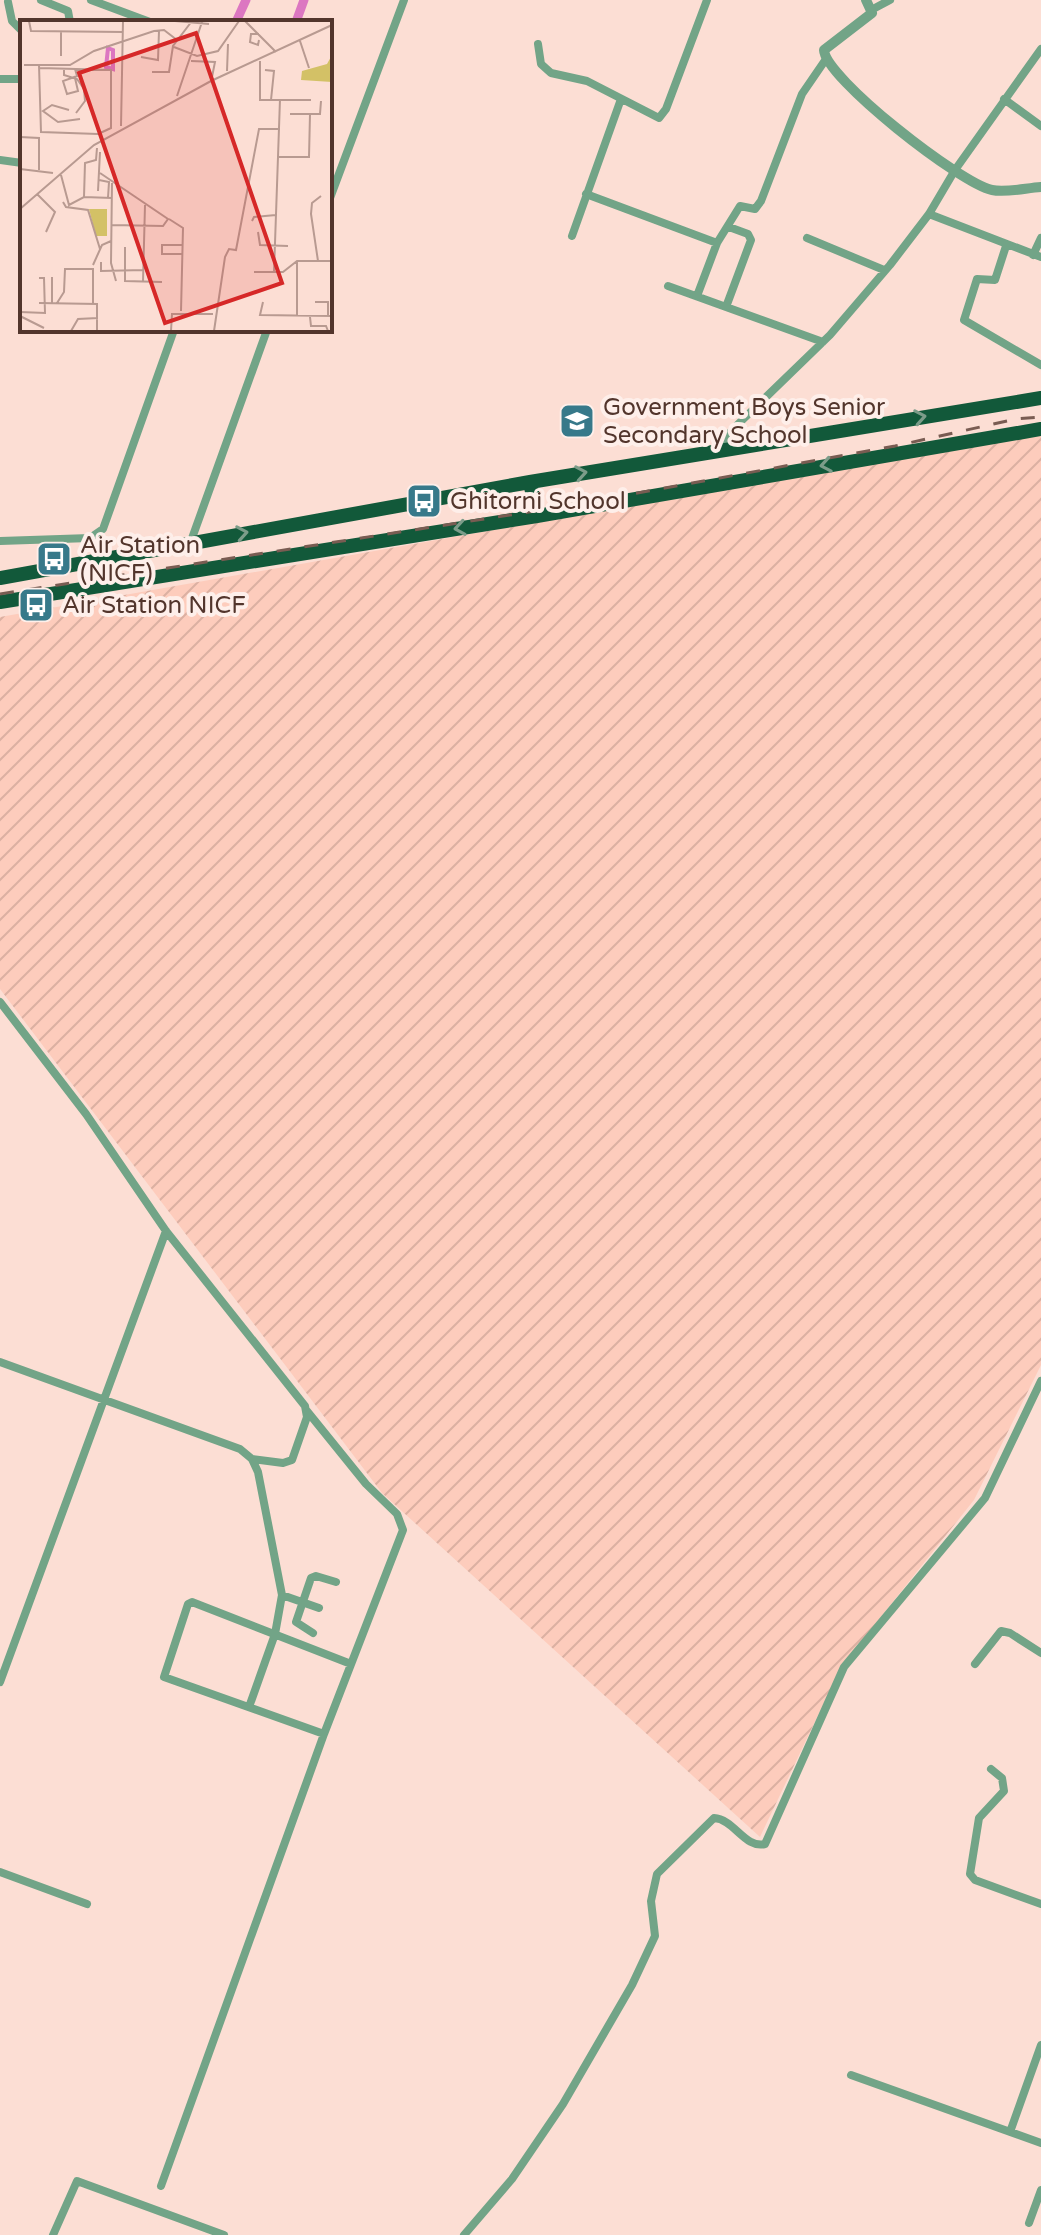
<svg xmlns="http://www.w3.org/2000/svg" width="1041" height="2235" viewBox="0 0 1041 2235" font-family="'Varela Round',sans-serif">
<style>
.industrial{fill:url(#industrial-furrows)}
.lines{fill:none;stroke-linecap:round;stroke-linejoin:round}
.canal{stroke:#dc77c1;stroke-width:9}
.minor{stroke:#72a487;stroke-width:8}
.tertiary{stroke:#72a487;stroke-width:10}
.trunk{stroke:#12593a;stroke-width:14}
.rail{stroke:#795c52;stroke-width:3;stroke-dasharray:14 14;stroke-linecap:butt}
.oneway{stroke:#7c9c89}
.labels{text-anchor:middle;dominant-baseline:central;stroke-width:8;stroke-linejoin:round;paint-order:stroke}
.poi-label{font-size:24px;fill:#52352c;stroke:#feefea;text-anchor:start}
.inset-river{fill:none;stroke:#dc77c1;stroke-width:4}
.inset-road{fill:none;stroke:#b89a91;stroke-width:2}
.view{fill:#d62828;fill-opacity:0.15;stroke:#d62828;stroke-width:4}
.inset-edge{fill:none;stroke:#52352c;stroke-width:4}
</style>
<defs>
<pattern id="industrial-furrows" width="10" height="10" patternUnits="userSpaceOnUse" patternTransform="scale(2)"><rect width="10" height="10" fill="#fdccbc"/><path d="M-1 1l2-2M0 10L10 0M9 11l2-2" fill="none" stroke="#dbb0a2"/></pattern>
</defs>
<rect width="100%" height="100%" fill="#fcded4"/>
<path class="industrial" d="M 1041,436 L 1041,1365 L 974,1500 L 841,1667 L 760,1837 L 382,1493 L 0,989 L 0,617 L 1014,438 Z"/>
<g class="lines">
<path class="canal" d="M 236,22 L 246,0
M 296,22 L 304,0"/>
<path class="minor" d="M 41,0 L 68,11 L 70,22
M 91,0 L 150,22
M 8,2 L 12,21 L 22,31
M 873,9 L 890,0
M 538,44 L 541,64 L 551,73 L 587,81 L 659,118 L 666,109 L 707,0
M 0,79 L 22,79
M 1004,99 L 1041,126
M 0,160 L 22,163
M 586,194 L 717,243 L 740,206 L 755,209 L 761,201 L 802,94 L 826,59
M 330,198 L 404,0
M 929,214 L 1041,257
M 572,236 L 621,99
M 807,238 L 884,270
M 1006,246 L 995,280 L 977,279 L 964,320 L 1041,365
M 1033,255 L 1041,238
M 668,286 L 823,342
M 697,296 L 717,243
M 726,307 L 751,240 L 748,234 L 729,227
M 717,451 L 732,430 L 830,335 L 890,265 L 929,214 L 955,170 L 1041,49
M 0,541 L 90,538 L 103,529 L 174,330
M 191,541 L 267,330
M 0,1002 L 86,1114 L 166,1231 L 305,1406 L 307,1417 L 292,1460 L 283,1463 L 252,1459
M 0,1362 L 240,1449 L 252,1459 L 258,1472 L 282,1595 L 275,1634 L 249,1707
M 282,1595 L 319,1608
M 313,1633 L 296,1622 L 311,1578 L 316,1576 L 336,1582
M 975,1664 L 1001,1631 L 1010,1633 L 1041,1653
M 0,1682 L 166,1231
M 324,1734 L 164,1677 L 188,1604 L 192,1602 L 351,1664
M 991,1769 L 1002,1778 L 1004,1791 L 979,1818 L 970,1874 L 975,1880 L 1041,1904
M 0,1872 L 87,1904
M 851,2075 L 1041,2143
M 1010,2132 L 1041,2045
M 161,2186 L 324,1734 L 403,1530 L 397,1514 L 366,1484 L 307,1411
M 1029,2223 L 1041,2190
M 53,2235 L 77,2181 L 224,2235
M 464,2235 L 512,2179 L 563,2104 L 632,1985 L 655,1936 L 651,1901 L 657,1874 L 714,1818 C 734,1819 745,1849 765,1844 L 844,1667 L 985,1498 L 1041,1381"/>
<path class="tertiary" d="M 866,0 L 872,13 L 824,50 C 825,78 961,184 992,190 C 1006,193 1026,188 1041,187"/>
<path class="trunk" d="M 530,482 L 537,516
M 0,578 L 530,482 L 1041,398
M 0,602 L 537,516 L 1041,429"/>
<path class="rail" d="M 0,594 L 555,508 L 895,446 L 1016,419 L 1041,417"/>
</g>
<defs><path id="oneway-chevron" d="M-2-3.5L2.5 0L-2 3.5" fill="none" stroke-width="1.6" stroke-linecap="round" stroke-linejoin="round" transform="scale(2)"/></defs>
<g class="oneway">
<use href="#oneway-chevron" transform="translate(920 417) rotate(-10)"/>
<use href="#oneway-chevron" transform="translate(826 465) rotate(170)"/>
<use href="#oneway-chevron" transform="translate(581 473) rotate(-10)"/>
<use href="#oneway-chevron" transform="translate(460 528) rotate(171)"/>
<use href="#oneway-chevron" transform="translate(242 533) rotate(-10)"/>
</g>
<defs>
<symbol id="school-square" viewBox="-11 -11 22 22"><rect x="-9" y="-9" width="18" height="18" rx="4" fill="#37798a" stroke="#feefea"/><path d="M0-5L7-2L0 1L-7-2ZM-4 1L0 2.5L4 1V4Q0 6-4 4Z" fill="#fff"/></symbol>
<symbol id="bus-square" viewBox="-11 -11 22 22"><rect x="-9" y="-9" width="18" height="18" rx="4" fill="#37798a" stroke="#feefea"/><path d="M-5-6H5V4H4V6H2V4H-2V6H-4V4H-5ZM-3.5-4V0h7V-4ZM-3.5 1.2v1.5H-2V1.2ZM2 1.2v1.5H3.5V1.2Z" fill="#fff"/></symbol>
</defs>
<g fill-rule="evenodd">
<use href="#school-square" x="557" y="401" width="40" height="40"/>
<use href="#bus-square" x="404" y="481" width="40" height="40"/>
<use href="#bus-square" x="34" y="539" width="40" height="40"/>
<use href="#bus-square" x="16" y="585" width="40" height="40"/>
</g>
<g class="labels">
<g class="poi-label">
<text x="603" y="407">Government Boys Senior<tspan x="603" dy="28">Secondary School</tspan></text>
<text x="450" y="501">Ghitorni School</text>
<text x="80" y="545">Air Station<tspan x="80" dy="28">(NICF)</tspan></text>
<text x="62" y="605">Air Station NICF</text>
</g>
</g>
<g transform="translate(20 20)">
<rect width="312" height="312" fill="#fcded4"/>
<path d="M 312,35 L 312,62 L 281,60 L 282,51 L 307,44 Z" fill="#d3c166"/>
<path d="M 69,189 L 87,189 L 87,216 L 76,216 Z" fill="#d3c166"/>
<path class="inset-river" d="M 88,28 L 93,30 L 93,49 L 86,47 Z"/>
<path class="inset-road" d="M 9,1 L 11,11 L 103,12M 155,1 L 189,4M 225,1 L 256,32M 41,11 L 41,36M 239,20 L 238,25 L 230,22 L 231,14 L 239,14M 280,21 L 289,48M 154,27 L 177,36 L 198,31 L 219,1M 121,37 L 138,40 L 139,11M 171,41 L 195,42 L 192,57M 240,41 L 240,80 L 291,80M 4,45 L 50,45 L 74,31 L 134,11 L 144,10 L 157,20M 19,45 L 21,112 L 78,114M 20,48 L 91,50 L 91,108 L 78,114M 44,49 L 44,55 L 57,59 L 64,69 L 65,81 L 56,93M 245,50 L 254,51 L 251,80M 207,51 L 208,24M 132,52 L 149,52 L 153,26 L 172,1M 55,58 L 58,71 L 47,74 L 43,61 L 57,56 L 55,49M 157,76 L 182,2M 49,90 L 32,85 L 23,91 L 38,102 L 60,99M 270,94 L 300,94 L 301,81M 101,106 L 103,1M 0,117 L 19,118 L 19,150M 259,137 L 289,137 L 290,94M 0,149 L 33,153M 80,153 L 148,199 L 143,206 L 92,205M 41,155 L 49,185 L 64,177 L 92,178M 79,160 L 89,162 L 88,178M 92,163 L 91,243 L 96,261M 78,171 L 80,132M 17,174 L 35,192 L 26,212M 64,177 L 65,143 L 76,140 L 77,128M 43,182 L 46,187 L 68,190 L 80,229M 0,189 L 74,125 L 191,61 L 312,5M 149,199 L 163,208 L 161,291M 232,201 L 234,197 L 256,195M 238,212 L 240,225 L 268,226M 105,227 L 105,261 L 142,262M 162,234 L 142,234 L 142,225 L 163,225M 298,241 L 291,194 L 292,183 L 301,176M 311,241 L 312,203M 81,242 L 81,251 L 124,250M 73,245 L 82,225 L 91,221M 234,252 L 263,252 L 277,241 L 310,241M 254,252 L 260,79M 123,262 L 125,185M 243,282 L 240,295 L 312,296M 295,282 L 308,282 L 308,296M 19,283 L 77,284 L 77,311M 32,283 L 32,257M 37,283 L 44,272 L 45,249 L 73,249 L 73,284M 0,292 L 25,293 L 24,258 L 19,258M 0,296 L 24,308M 277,297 L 277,241M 290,297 L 291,306 L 306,306 L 308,311M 51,311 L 58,299 L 78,298M 151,311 L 152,294 L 193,294M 194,311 L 205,237 L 209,229 L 216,230 L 239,109 L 260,109"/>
<path class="view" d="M 176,13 L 262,263 L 145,303 L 59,53 Z"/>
<rect width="312" height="312" class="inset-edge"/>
</g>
</svg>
